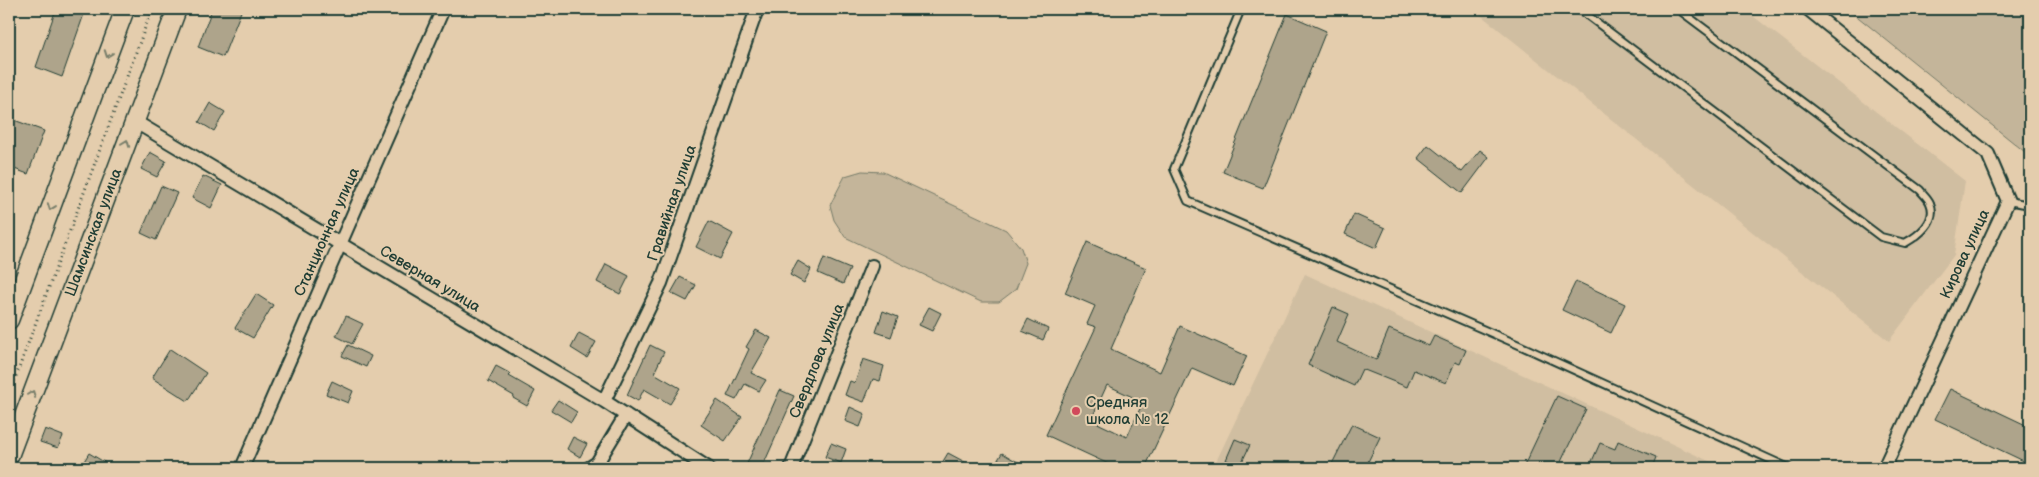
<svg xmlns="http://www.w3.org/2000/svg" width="2039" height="477" viewBox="0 0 2039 477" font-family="'Balsamiq Sans',sans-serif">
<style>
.built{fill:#d0bea1}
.green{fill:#c4b59a;stroke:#727967}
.building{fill:#aea48b;stroke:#1f3d34;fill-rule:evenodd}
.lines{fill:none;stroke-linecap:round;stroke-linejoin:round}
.lane-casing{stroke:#1f3d34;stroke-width:10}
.street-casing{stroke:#1f3d34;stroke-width:16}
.secondary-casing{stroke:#1f3d34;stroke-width:21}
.path{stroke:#1f3d34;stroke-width:3;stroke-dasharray:1 4;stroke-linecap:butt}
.lane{stroke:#e4cdad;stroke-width:6}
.street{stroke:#e4cdad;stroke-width:12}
.secondary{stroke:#e4cdad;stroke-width:18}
.oneway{stroke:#787e6a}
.poi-dot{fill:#d1495b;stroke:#e4cdad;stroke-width:2}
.labels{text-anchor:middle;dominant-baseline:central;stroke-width:4;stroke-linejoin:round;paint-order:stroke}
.street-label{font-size:15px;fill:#1f3d34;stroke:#e4cdad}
.poi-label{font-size:15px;fill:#1f3d34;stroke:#e4cdad;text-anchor:start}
</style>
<rect width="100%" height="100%" fill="#e4cdad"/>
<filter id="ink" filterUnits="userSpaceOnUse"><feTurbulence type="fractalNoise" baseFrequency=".02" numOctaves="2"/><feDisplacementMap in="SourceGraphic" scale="10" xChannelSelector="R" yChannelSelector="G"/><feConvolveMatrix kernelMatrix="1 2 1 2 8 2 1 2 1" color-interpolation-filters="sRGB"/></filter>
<g filter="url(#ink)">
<path class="built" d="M 1473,9 L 1744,9 L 1965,181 L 1954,255 L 1889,341 Z
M 1305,274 L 1724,468 L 1213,468 Z"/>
<path class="green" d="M 1848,9 L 2030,9 L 2030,156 Z
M 862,171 L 883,172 L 1006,230 L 1021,248 L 1026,263 L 1016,289 L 999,302 L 981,302 L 845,237 L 834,220 L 830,205 L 845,176 Z"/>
<path class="building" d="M 56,9 L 68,9 L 84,14 L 62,77 L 36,67 Z
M 212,9 L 242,9 L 223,57 L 198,47 Z
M 1287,14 L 1326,31 L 1263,188 L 1223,172 Z
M 210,103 L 225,112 L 214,131 L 199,122 Z
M 14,120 L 44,131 L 28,174 L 9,167 L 9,134 Z
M 1428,145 L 1462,172 L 1480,150 L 1489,157 L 1462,193 L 1418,158 Z
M 150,152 L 166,161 L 157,177 L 141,169 Z
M 203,176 L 222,185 L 211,208 L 192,198 Z
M 161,186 L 177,193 L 156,240 L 141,233 Z
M 1354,214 L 1385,228 L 1376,248 L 1345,234 Z
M 709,221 L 733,234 L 720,259 L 696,247 Z
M 1087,242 L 1146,268 L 1111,349 L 1160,372 L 1180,326 L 1247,356 L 1233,386 L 1192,368 L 1145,468 L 1117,468 L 1046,435 L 1096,327 L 1087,324 L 1095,306 L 1065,293 ZM 1107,385 L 1143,402 L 1127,437 L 1091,420 Z
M 824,258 L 850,269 L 843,284 L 818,273 Z
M 798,261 L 811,269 L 804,283 L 790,275 Z
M 606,264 L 629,276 L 620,294 L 597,282 Z
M 680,277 L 696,285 L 687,301 L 671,293 Z
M 1576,281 L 1625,304 L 1611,333 L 1562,310 Z
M 256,294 L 273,305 L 253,338 L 235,328 Z
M 929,307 L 941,313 L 932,331 L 919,325 Z
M 1333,307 L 1349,314 L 1337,342 L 1376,360 L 1389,329 L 1429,346 L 1434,336 L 1466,350 L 1460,364 L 1455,362 L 1446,383 L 1414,370 L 1407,387 L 1362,369 L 1354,386 L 1308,365 Z
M 883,311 L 898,317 L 891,337 L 876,332 Z
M 346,316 L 363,324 L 352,344 L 336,336 Z
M 1028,319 L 1048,329 L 1043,340 L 1022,331 Z
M 756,330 L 771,338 L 751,373 L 766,380 L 759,391 L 745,384 L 736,400 L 727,396 L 749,349 L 746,347 Z
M 579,333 L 596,342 L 587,358 L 571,348 Z
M 348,345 L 371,356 L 366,367 L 342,356 Z
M 650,345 L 664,352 L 654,373 L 680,388 L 670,404 L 644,389 L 638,401 L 627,395 Z
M 170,349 L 206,373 L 188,401 L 152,378 Z
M 863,359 L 884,366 L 880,381 L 873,379 L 864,402 L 845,395 L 850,381 L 855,383 Z
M 496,366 L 511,374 L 509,376 L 535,391 L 527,406 L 513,398 L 514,396 L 488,381 Z
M 332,381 L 353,391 L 348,403 L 326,394 Z
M 1950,389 L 2030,427 L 2030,464 L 1935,419 Z
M 780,390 L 794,396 L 762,468 L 745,468 Z
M 1557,396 L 1586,409 L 1558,468 L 1523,468 Z
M 558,400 L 577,412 L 571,422 L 551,410 Z
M 717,400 L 742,417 L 725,441 L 701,425 Z
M 850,407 L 865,414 L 860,427 L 845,421 Z
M 1352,424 L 1380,437 L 1365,468 L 1330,468 Z
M 45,429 L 63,436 L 58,448 L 40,442 Z
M 573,437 L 587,444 L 580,457 L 567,449 Z
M 1235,439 L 1250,445 L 1240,466 L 1226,460 Z
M 1618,441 L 1656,457 L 1652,468 L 1589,468 L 1600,443 L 1615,449 Z
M 831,443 L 846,449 L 841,463 L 825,457 Z
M 89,453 L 114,468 L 80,468 Z
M 948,453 L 976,468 L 939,468 Z
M 1002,453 L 1028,468 L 993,468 Z"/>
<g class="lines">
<defs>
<path id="lane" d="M 1241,9 L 1174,169 L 1188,201 L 1519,345 L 1789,468
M 1579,9 L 1881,237 L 1905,243 C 1918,236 1938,221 1930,203 C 1928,198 1923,194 1920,190 L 1678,9
M 2008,201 L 2030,205"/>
<path id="street" d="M 1808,9 L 1988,154 L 2008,201 L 1884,468
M 134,121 L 604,401 L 708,468
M 604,401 L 661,283 L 757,9
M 242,468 L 443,9
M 589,468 L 597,463 L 626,415
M 791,468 L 872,266"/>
<g id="secondary">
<path d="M 9,320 L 125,9"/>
<path id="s1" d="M 9,456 L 177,9"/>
</g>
</defs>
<use href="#lane" class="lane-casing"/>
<use href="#street" class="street-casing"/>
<use href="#secondary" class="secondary-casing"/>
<path class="path" d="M 9,395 L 152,9"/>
<use href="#lane" class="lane"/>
<use href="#street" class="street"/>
<use href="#secondary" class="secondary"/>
</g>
<defs><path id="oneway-chevron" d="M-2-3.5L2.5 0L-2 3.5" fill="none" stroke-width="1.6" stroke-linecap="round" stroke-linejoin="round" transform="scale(1.25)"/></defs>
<g class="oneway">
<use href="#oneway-chevron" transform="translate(108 54) rotate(110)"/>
<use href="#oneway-chevron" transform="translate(126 143) rotate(-69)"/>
<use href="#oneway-chevron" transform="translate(51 207) rotate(110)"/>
<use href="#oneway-chevron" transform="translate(32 394) rotate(-69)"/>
</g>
</g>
<circle class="poi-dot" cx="1076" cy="411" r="5"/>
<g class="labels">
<g class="street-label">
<text transform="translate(672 203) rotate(-71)">Гравийная улица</text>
<text stroke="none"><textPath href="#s1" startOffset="239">Шамсинская улица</textPath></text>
<text transform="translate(327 232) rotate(-66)">Станционная улица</text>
<text transform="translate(1965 254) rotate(-65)">Кирова улица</text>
<text transform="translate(430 279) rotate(31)">Северная улица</text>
<text transform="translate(817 361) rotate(-68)">Свердлова улица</text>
</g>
<g class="poi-label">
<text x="1086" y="402">Средняя<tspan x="1086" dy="17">школа № 12</tspan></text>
</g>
</g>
<rect width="2039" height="477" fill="none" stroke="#e4cdad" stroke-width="30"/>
<rect x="15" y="15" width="2009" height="447" fill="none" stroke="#1f3d34" stroke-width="2" filter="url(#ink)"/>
</svg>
